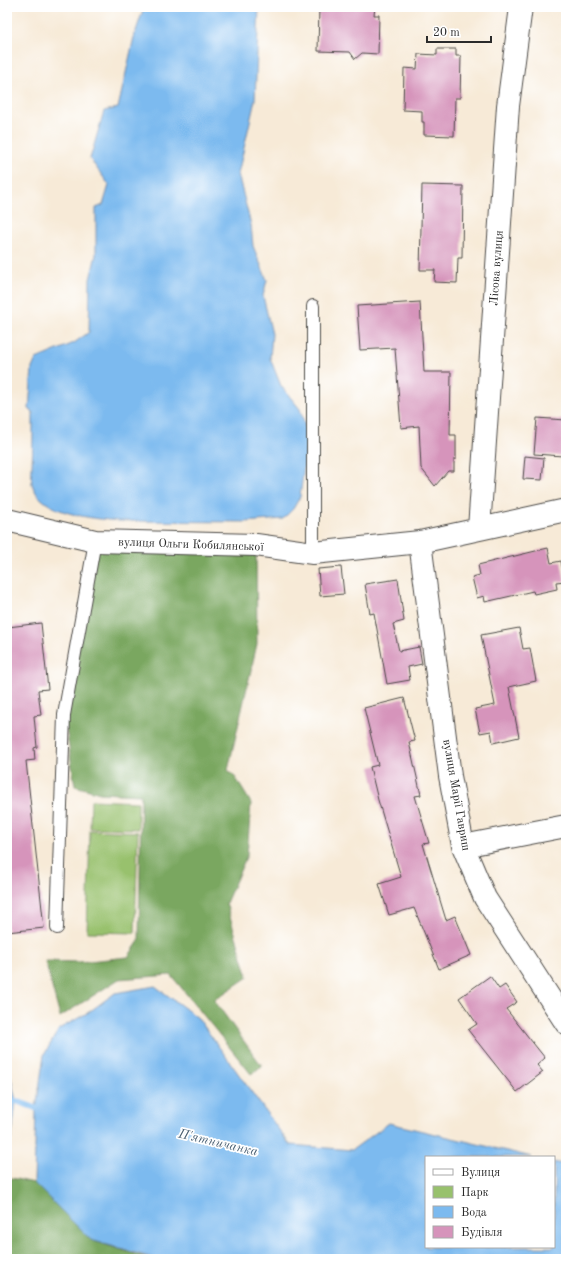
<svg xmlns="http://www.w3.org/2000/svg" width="573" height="1266" viewBox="0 0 573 1266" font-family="'Old Standard TT',serif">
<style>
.green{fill:#98c16d;stroke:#62764c}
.forest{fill:#7aa760;stroke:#526946}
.water{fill:#7cbaef;stroke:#54728d}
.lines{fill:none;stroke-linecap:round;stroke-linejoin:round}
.stream{stroke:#7cbaef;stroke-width:6}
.building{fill:#d694bb}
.lane-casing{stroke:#4a4845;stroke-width:14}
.street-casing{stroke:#4a4845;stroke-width:24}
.lane{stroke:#fff;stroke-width:12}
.street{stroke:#fff;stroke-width:22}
.labels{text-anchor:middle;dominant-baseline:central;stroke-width:3.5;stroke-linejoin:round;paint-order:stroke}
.street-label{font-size:12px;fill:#2b2b2b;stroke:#fff}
.water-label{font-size:13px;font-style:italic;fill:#475d70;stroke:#fff}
</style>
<rect width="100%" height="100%" fill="#fff"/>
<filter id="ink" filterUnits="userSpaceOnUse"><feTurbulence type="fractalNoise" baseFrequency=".025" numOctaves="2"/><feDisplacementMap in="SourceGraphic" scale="8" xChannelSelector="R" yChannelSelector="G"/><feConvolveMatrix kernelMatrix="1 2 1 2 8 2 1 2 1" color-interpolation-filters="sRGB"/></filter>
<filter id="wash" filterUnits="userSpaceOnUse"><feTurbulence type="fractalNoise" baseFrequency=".012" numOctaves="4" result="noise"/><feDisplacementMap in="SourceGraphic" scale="16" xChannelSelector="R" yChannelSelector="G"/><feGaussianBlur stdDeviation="0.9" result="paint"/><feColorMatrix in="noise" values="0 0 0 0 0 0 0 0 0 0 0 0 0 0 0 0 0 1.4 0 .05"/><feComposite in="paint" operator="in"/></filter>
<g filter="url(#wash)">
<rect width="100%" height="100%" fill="#f7ead7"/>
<path class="green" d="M 91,800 L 138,802 L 138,829 L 90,828 Z
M 90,830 L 138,832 L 135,933 L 87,932 Z"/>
<path class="forest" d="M 95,541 L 256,545 L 257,644 L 228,770 L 235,777 L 251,803 L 247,855 L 226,903 L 248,977 L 214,1000 L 262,1066 L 251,1074 L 171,975 L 119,979 L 60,1017 L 45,961 L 79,962 L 128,957 L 139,941 L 141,795 L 100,793 L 75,786 L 64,715 Z
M 7,1177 L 34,1183 L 91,1240 L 150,1259 L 7,1259 Z"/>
<path class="water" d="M 144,7 L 259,7 L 255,100 L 238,174 L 251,225 L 253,246 L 267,280 L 263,296 L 272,334 L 270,358 L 281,386 L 300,409 L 308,436 L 300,497 L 293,509 L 283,519 L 245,522 L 118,521 C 92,518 41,515 32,484 C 31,478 32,470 32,465 C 33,448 33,430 33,413 L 29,409 L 32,368 L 36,359 L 74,343 L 89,332 L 90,279 L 96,255 L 96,208 L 103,205 L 109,185 L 90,159 L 104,111 L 118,108 L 134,37 Z
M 155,986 L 198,1018 L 290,1145 L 352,1150 L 389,1123 L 532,1157 L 426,1157 L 426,1247 L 554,1247 L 554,1162 L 566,1165 L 566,1259 L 156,1259 L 91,1240 L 34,1183 L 36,1109 L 44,1055 L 59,1029 L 89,1012 L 115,993 Z
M 7,1059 L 16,1101 L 12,1136 L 7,1150 Z"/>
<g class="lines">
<path class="stream" d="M 7,1100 L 16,1101 L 44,1111"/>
</g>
<g id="blocks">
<path class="building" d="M 319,7 L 375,7 L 374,15 L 379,15 L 378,54 L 362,53 L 355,59 L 350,52 L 318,51 Z
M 437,49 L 456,49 L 456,56 L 461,56 L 460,98 L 455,98 L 454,136 L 424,135 L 424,122 L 422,122 L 422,111 L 403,110 L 404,68 L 417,69 L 418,54 L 437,55 Z
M 422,185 L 463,186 L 462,258 L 458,258 L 457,283 L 434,282 L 435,270 L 420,270 Z
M 420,302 L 424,372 L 451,372 L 450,435 L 456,435 L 456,459 L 454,459 L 454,471 L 448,471 L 435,486 L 421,468 L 419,426 L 401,428 L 395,348 L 360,350 L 357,306 Z
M 537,418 L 566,420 L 566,448 L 564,448 L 563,456 L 534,454 Z
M 525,456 L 544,458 L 542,480 L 523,479 Z
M 548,548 L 551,563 L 561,561 L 565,581 L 556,582 L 557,589 L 534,594 L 533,591 L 485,602 L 484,596 L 477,598 L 472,577 L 480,575 L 478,565 Z
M 341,567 L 344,594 L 320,596 L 318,569 Z
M 398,579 L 404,621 L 393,624 L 399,651 L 419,647 L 422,664 L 408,667 L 410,680 L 387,684 L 374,613 L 370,614 L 365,584 Z
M 41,623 L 48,689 L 38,690 L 41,715 L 34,716 L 37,747 L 34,748 L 35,760 L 26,761 L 44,928 L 7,932 L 8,627 Z
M 519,628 L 523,649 L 530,648 L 536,681 L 509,687 L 519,737 L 493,743 L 491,731 L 480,733 L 475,709 L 495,705 L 481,635 Z
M 404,698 L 415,741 L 409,742 L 421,795 L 415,796 L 429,843 L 423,844 L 446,920 L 455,916 L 471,955 L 439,969 L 414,908 L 389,915 L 379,884 L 401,877 L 378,800 L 370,767 L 378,765 L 364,708 Z
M 490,976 L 499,989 L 505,985 L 517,1002 L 506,1009 L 545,1058 L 537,1065 L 543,1072 L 517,1092 L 468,1030 L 477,1024 L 459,998 Z"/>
</g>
</g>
<g filter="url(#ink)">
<use href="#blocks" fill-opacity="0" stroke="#4a4845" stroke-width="1"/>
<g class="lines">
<defs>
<path id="lane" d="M 313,306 L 313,553
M 57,928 L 64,715 L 95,541"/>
<path id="street" d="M 7,520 L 95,541 L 256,545 L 313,553 L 420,542 L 566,510
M 479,529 L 508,106 L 521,7
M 420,542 L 450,776 L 463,846 L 485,898 L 566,1023
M 463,846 L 566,826"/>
</defs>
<use href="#lane" class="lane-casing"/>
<use href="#street" class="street-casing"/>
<use href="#lane" class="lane"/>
<use href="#street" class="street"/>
</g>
</g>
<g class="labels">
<g class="street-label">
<text transform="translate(497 268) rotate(-86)">Лісова вулиця</text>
<text transform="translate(191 545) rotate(2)">вулиця Ольги Кобилянської</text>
<text transform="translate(456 795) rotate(80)">вулиця Марії Гавриш</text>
</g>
<g class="water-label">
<text transform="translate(218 1143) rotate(13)">П'ятничанка</text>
</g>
</g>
<rect width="573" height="1266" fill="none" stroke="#fff" stroke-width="24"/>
<rect x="425" y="1156" width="130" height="92" fill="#ffffff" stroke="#aaaaaa"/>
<rect x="433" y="1169" width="20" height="6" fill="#ffffff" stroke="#aaaaaa"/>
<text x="461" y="1176" font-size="12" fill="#2b2b2b">Вулиця</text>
<rect x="433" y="1186" width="20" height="12" fill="#98c16d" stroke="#aaaaaa"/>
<text x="461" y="1196" font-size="12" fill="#2b2b2b">Парк</text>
<rect x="433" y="1206" width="20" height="12" fill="#7cbaef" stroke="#aaaaaa"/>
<text x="461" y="1216" font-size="12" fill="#2b2b2b">Вода</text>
<rect x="433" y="1226" width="20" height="12" fill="#d694bb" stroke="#aaaaaa"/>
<text x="461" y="1236" font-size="12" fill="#2b2b2b">Будівля</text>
<path d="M427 36v6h64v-6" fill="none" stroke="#2b2b2b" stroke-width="2"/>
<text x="433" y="36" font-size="12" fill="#2b2b2b" stroke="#ffffff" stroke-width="3" paint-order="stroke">20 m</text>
</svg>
